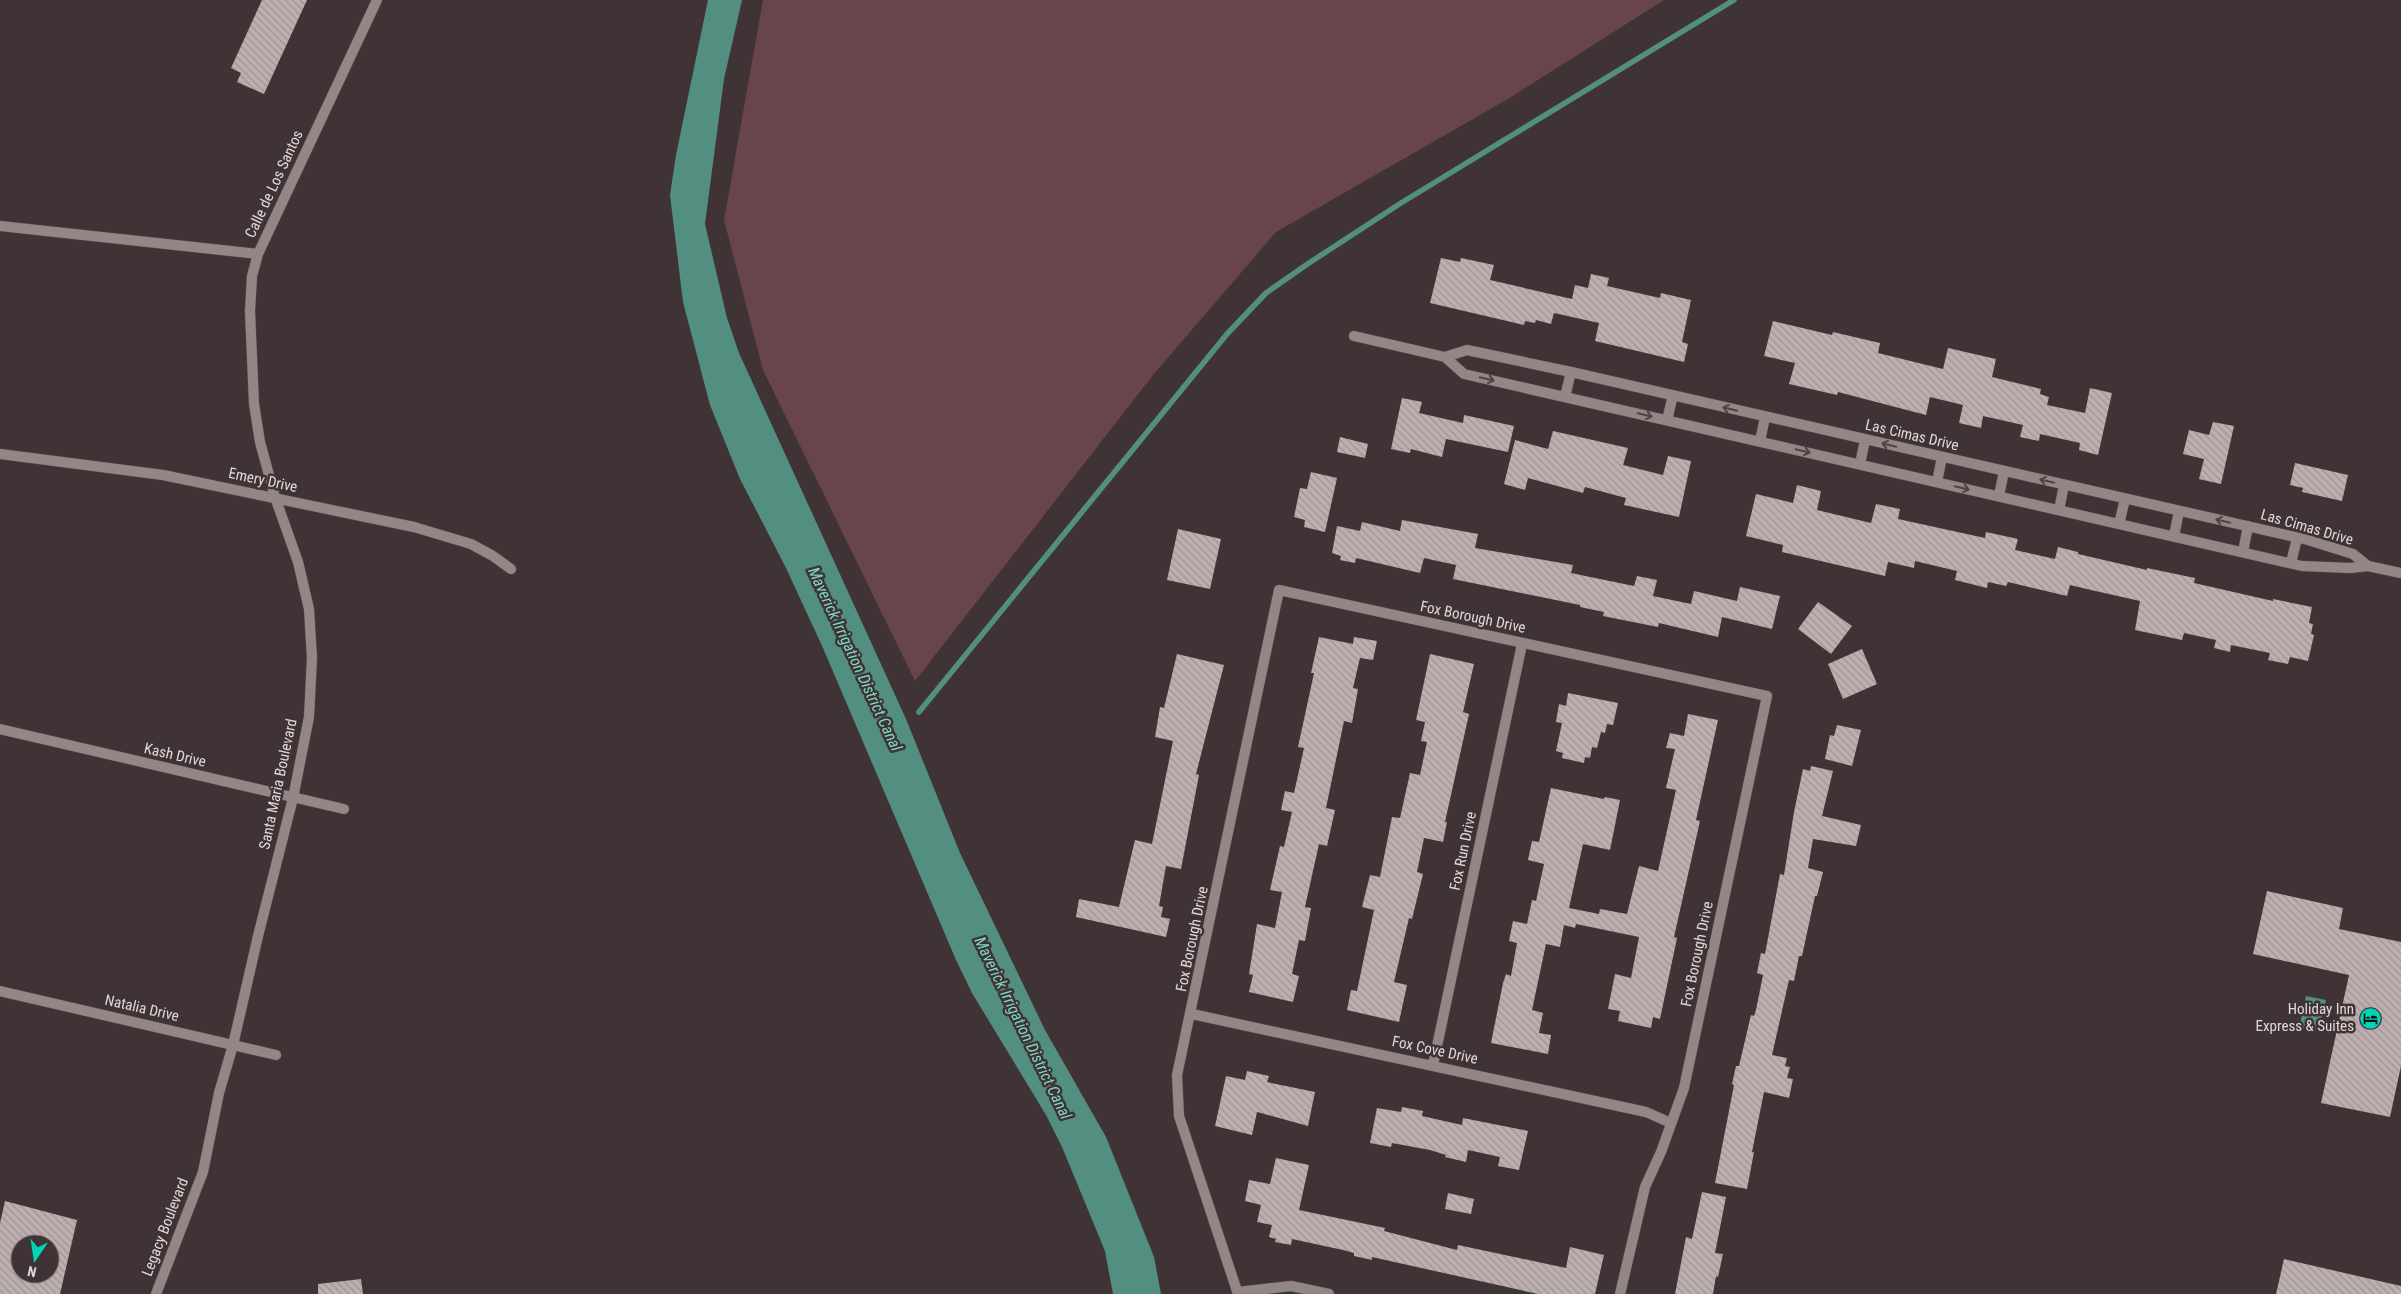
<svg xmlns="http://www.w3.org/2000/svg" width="2401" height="1294" viewBox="0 0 2401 1294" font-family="'Roboto Condensed',sans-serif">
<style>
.green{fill:#67454a}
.water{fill:#528f81}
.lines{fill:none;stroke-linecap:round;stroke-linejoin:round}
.stream{stroke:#528f81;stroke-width:5.5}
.building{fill:url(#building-back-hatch);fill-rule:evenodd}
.street-casing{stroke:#5a5051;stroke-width:11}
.street{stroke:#948587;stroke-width:10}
.oneway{stroke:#514345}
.labels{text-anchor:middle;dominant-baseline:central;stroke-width:5;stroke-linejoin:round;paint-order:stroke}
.street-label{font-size:15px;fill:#e0d8d9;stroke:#403335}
.poi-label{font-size:15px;fill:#e0d8d9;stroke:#403335;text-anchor:end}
.water-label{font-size:16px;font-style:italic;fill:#7bdcc6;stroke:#403335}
</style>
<defs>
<pattern id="building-back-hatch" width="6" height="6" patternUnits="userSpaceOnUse" patternTransform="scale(1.25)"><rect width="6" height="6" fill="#bdaeaf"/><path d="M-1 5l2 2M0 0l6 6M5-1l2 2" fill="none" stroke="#9e9394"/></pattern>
</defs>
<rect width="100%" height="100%" fill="#403335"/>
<path class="green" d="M 763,0 L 1664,0 L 1508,99 L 1276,232 L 1153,375 L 915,681 L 763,370 L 724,220 Z"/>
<path class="water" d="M 708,0 L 742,0 L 724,79 L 705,224 L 727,318 L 739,353 L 906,719 L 960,853 L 1045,1030 L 1106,1137 L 1154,1257 L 1161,1294 L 1113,1294 L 1105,1251 L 1062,1147 L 1046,1115 L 972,993 L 956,960 L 823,648 L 786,568 L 740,479 L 710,405 L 683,302 L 670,195 L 676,155 Z
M 2306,996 L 2326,1000 L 2319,1032 L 2299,1028 Z"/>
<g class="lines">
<path class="stream" d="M 919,712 L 1227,334 L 1266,293 L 1309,263 L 1401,203 L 1734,0"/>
</g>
<path class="building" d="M 262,0 L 307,0 L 264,94 L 237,82 L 241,73 L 231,68 Z
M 1441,258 L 1460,262 L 1461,258 L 1494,265 L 1490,280 L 1572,299 L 1575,285 L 1588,288 L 1591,274 L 1609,278 L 1607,286 L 1660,298 L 1661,293 L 1691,300 L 1682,342 L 1688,344 L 1684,362 L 1595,341 L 1599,323 L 1554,313 L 1551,324 L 1536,320 L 1535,323 L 1525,321 L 1524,325 L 1430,303 Z
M 1773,321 L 1832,335 L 1833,332 L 1880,343 L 1878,353 L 1943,369 L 1948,348 L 1996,359 L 1992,377 L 2041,389 L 2040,394 L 2049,397 L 2047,405 L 2085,413 L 2090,388 L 2112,393 L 2098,455 L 2079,450 L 2080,443 L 2040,434 L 2039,441 L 2020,437 L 2023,425 L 1983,416 L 1981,428 L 1959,423 L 1963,405 L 1930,397 L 1926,415 L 1838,392 L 1837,395 L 1789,384 L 1795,363 L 1764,356 Z
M 1402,398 L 1422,402 L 1419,413 L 1463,423 L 1464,415 L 1514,426 L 1508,452 L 1446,439 L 1442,457 L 1411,449 L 1410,453 L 1391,449 Z
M 2213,422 L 2234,426 L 2221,484 L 2199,479 L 2204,459 L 2183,454 L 2189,430 L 2209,435 Z
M 1553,431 L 1628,448 L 1623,465 L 1663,475 L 1668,456 L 1691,461 L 1679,517 L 1624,505 L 1626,498 L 1585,487 L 1583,493 L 1528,478 L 1525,490 L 1504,484 L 1515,440 L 1548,449 Z
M 1340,437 L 1368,444 L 1365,458 L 1337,452 Z
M 2295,463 L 2348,475 L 2342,501 L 2302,492 L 2303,488 L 2290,485 Z
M 1311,472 L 1337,478 L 1325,532 L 1304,527 L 1305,520 L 1294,517 L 1300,488 L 1307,489 Z
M 1797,485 L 1821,491 L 1817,510 L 1871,523 L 1876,504 L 1900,509 L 1898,519 L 1985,538 L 1986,532 L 2018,539 L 2015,550 L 2055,559 L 2058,547 L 2078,552 L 2078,554 L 2147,570 L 2147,568 L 2195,578 L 2194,583 L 2273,601 L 2273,599 L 2312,607 L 2309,623 L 2313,624 L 2311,634 L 2314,635 L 2308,661 L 2290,657 L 2288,664 L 2268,660 L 2270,653 L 2231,645 L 2230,652 L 2214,648 L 2216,640 L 2184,633 L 2182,640 L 2135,630 L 2140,601 L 2091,590 L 2070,585 L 2067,596 L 2008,582 L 2006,586 L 1988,582 L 1987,588 L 1955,580 L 1957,571 L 1915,561 L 1914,568 L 1888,562 L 1885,576 L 1782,552 L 1783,545 L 1746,536 L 1756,494 L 1793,503 Z
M 1402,520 L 1478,534 L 1475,548 L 1573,565 L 1571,573 L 1634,586 L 1637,576 L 1657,580 L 1653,596 L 1691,604 L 1694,591 L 1737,601 L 1740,587 L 1780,596 L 1772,629 L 1722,617 L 1718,637 L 1659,623 L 1658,627 L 1603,616 L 1604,612 L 1580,607 L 1580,605 L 1453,579 L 1456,565 L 1424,558 L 1420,573 L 1356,558 L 1355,563 L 1340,560 L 1341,556 L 1332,553 L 1337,526 L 1360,531 L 1362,522 L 1400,531 Z
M 1178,529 L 1221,539 L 1210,589 L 1167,580 Z
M 1818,602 L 1852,626 L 1831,654 L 1798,629 Z
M 1319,637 L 1353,644 L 1354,637 L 1377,641 L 1373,660 L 1360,658 L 1353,688 L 1358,689 L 1352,723 L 1344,721 L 1326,808 L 1335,810 L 1327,846 L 1319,844 L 1305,907 L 1311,908 L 1305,941 L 1299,940 L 1292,974 L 1299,976 L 1293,1002 L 1249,992 L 1253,975 L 1249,974 L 1257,924 L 1275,928 L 1282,892 L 1270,890 L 1280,846 L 1284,847 L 1292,812 L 1281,810 L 1285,791 L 1294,793 L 1304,748 L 1298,747 L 1314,673 L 1311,673 Z
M 1862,649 L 1877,684 L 1843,699 L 1828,664 Z
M 1177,654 L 1224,665 L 1196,774 L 1199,775 L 1181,869 L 1166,866 L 1159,906 L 1163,907 L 1161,917 L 1170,919 L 1166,937 L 1076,917 L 1079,899 L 1119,907 L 1135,840 L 1152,844 L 1173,741 L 1155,737 L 1160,707 L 1164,708 Z
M 1430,654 L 1474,664 L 1463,712 L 1469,714 L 1445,822 L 1447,822 L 1443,842 L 1424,838 L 1417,872 L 1423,874 L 1412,919 L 1409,918 L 1394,982 L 1407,985 L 1399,1022 L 1347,1010 L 1351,990 L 1357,991 L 1374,910 L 1362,907 L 1370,875 L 1380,877 L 1392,817 L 1400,818 L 1410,773 L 1420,775 L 1427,742 L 1421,741 L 1425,722 L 1416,720 Z
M 1568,693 L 1618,703 L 1613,725 L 1607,724 L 1605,733 L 1601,732 L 1597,748 L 1592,747 L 1590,758 L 1585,757 L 1584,763 L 1562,758 L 1563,753 L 1556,751 L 1562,723 L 1556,722 L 1559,704 L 1566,706 Z
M 1688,714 L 1718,720 L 1696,820 L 1700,821 L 1674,937 L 1677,938 L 1660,1019 L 1653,1017 L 1651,1028 L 1618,1021 L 1620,1011 L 1608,1009 L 1615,974 L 1631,978 L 1639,937 L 1576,924 L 1575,928 L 1564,925 L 1560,947 L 1546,944 L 1532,1010 L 1543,1013 L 1539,1033 L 1551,1035 L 1548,1054 L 1491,1043 L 1503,983 L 1506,974 L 1511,976 L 1517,943 L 1509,941 L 1513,921 L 1527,924 L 1532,900 L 1536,901 L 1544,864 L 1528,860 L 1532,841 L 1539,842 L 1551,788 L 1604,799 L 1605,797 L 1620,800 L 1610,850 L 1583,844 L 1569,908 L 1599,914 L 1600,909 L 1627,914 L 1639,866 L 1658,871 L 1676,790 L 1666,788 L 1675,749 L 1666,748 L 1670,733 L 1684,736 Z
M 1837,725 L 1861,730 L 1852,766 L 1825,759 L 1830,735 L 1834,736 Z
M 1811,766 L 1833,771 L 1822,816 L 1861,825 L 1856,846 L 1813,839 L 1808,868 L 1823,872 L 1817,896 L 1815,896 L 1802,956 L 1799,956 L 1794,981 L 1789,980 L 1772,1055 L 1787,1058 L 1785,1066 L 1790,1067 L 1787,1078 L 1793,1079 L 1789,1098 L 1764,1092 L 1752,1152 L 1754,1152 L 1747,1189 L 1715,1183 L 1734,1085 L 1732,1084 L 1736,1066 L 1739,1066 L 1751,1015 L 1754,1016 L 1756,1010 L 1763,975 L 1757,973 L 1761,953 L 1765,954 L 1780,874 L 1784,875 L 1794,812 L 1803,769 L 1810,771 Z
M 2267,891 L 2343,908 L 2339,929 L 2401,942 L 2401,1066 L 2390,1117 L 2321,1103 L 2349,975 L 2253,954 Z
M 1247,1071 L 1269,1076 L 1267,1082 L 1315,1092 L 1308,1126 L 1257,1112 L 1252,1135 L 1215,1126 L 1226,1076 L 1245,1080 Z
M 1402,1107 L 1423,1111 L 1422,1116 L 1462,1125 L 1463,1118 L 1528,1131 L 1519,1170 L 1498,1166 L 1500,1157 L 1468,1150 L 1466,1162 L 1445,1157 L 1446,1155 L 1430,1150 L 1392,1143 L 1391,1147 L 1370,1143 L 1377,1108 L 1401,1112 Z
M 1276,1158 L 1309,1165 L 1299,1210 L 1385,1228 L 1384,1231 L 1457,1250 L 1458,1245 L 1566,1268 L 1570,1247 L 1604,1255 L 1595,1294 L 1538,1294 L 1372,1257 L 1372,1260 L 1354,1256 L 1354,1253 L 1343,1250 L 1292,1239 L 1291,1245 L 1275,1242 L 1276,1239 L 1269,1237 L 1272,1225 L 1257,1222 L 1261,1205 L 1245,1201 L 1249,1180 L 1270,1184 Z
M 1702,1192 L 1726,1197 L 1715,1253 L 1723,1254 L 1718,1277 L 1716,1276 L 1713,1294 L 1675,1294 L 1686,1237 L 1692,1239 Z
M 1448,1193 L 1474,1199 L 1471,1214 L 1445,1209 Z
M 5,1201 L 77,1220 L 60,1294 L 0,1294 L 0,1223 ZM 20,1244 L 50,1244 L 50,1274 L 20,1274 Z
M 2284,1259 L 2401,1286 L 2401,1294 L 2276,1294 Z
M 361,1279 L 363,1294 L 318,1294 L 318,1284 Z"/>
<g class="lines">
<defs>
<path id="street" d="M 0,226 L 258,254
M 1354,336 L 1445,357 L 1464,374 L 2302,566 L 2350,568 L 2368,566 L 2401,573
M 1445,357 L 1467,350 L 1571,372 L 2308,540 L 2353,554 L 2368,566
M 1565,397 L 1571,372
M 1667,420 L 1673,395
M 1760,441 L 1765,417
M 0,454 L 163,475 L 414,527 L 471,544 L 493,556 L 511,569
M 1860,464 L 1865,440
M 1937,482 L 1942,457
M 1999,496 L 2004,471
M 2059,510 L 2064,485
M 2119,524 L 2125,499
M 2174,536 L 2179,511
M 2243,552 L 2248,526
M 2291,563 L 2297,538
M 0,729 L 344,809
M 0,991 L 276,1055
M 1192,1014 L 1646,1112 L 1671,1123
M 1433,1065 L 1522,644
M 1238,1292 L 1291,1286 L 1329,1294
M 156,1294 L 203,1172 L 219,1093 L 233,1045 L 258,936 L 293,798 L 309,717 L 312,658 L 309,609 L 298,562 L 275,497 L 260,442 L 254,404 L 250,311 L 252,276 L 258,254 L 377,0
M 1238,1294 L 1179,1116 L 1177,1075 L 1279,590 L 1767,696 L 1684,1088 L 1661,1152 L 1645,1187 L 1620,1294"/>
</defs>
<use href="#street" class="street-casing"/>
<use href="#street" class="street"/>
</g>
<defs><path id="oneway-shaft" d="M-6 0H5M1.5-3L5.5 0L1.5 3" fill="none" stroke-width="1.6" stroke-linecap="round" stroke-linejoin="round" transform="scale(1.25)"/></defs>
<g class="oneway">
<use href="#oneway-shaft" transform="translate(1487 379) rotate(13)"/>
<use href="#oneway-shaft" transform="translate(1730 409) rotate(-167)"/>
<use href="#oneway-shaft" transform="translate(1645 415) rotate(13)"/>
<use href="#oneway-shaft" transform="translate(1889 445) rotate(-167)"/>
<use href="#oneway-shaft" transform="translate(1803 451) rotate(13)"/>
<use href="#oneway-shaft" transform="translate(2047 481) rotate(-167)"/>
<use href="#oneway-shaft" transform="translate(1962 488) rotate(13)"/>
<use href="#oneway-shaft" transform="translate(2223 521) rotate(-167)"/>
</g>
<defs>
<symbol id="hotel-disc" viewBox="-11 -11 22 22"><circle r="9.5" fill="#00d5b7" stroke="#403335"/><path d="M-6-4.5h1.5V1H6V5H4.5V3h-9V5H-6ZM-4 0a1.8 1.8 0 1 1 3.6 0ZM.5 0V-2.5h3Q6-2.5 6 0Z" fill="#111"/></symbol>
</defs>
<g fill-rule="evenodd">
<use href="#hotel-disc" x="2358" y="1006" width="25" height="25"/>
</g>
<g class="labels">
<g class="street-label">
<text transform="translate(274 184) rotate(-65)">Calle de Los Santos</text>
<text transform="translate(1912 435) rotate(13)">Las Cimas Drive</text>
<text transform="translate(263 480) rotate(12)">Emery Drive</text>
<text transform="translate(2307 527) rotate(16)">Las Cimas Drive</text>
<text transform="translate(1473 617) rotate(12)">Fox Borough Drive</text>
<text transform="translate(175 755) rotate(13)">Kash Drive</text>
<text transform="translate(278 784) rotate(-78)">Santa Maria Boulevard</text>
<text transform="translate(1463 851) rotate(-78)">Fox Run Drive</text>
<text transform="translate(1192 939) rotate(-78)">Fox Borough Drive</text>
<text transform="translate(1697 954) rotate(-78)">Fox Borough Drive</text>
<text transform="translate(142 1008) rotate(13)">Natalia Drive</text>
<text transform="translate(1435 1050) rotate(12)">Fox Cove Drive</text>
<text transform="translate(165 1227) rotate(-69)">Legacy Boulevard</text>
</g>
<g class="poi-label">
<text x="2354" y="1009">Holiday Inn<tspan x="2354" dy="17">Express &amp; Suites</tspan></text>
</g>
<g class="water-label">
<text transform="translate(855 659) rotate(65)">Maverick Irrigation District Canal</text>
<text transform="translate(1023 1028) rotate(64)">Maverick Irrigation District Canal</text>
</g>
</g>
<g transform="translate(35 1259) rotate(193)"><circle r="24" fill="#403335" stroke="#807577"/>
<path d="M0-4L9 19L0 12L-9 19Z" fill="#00d5b7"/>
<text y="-8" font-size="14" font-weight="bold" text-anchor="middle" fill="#e0d8d9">N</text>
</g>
</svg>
